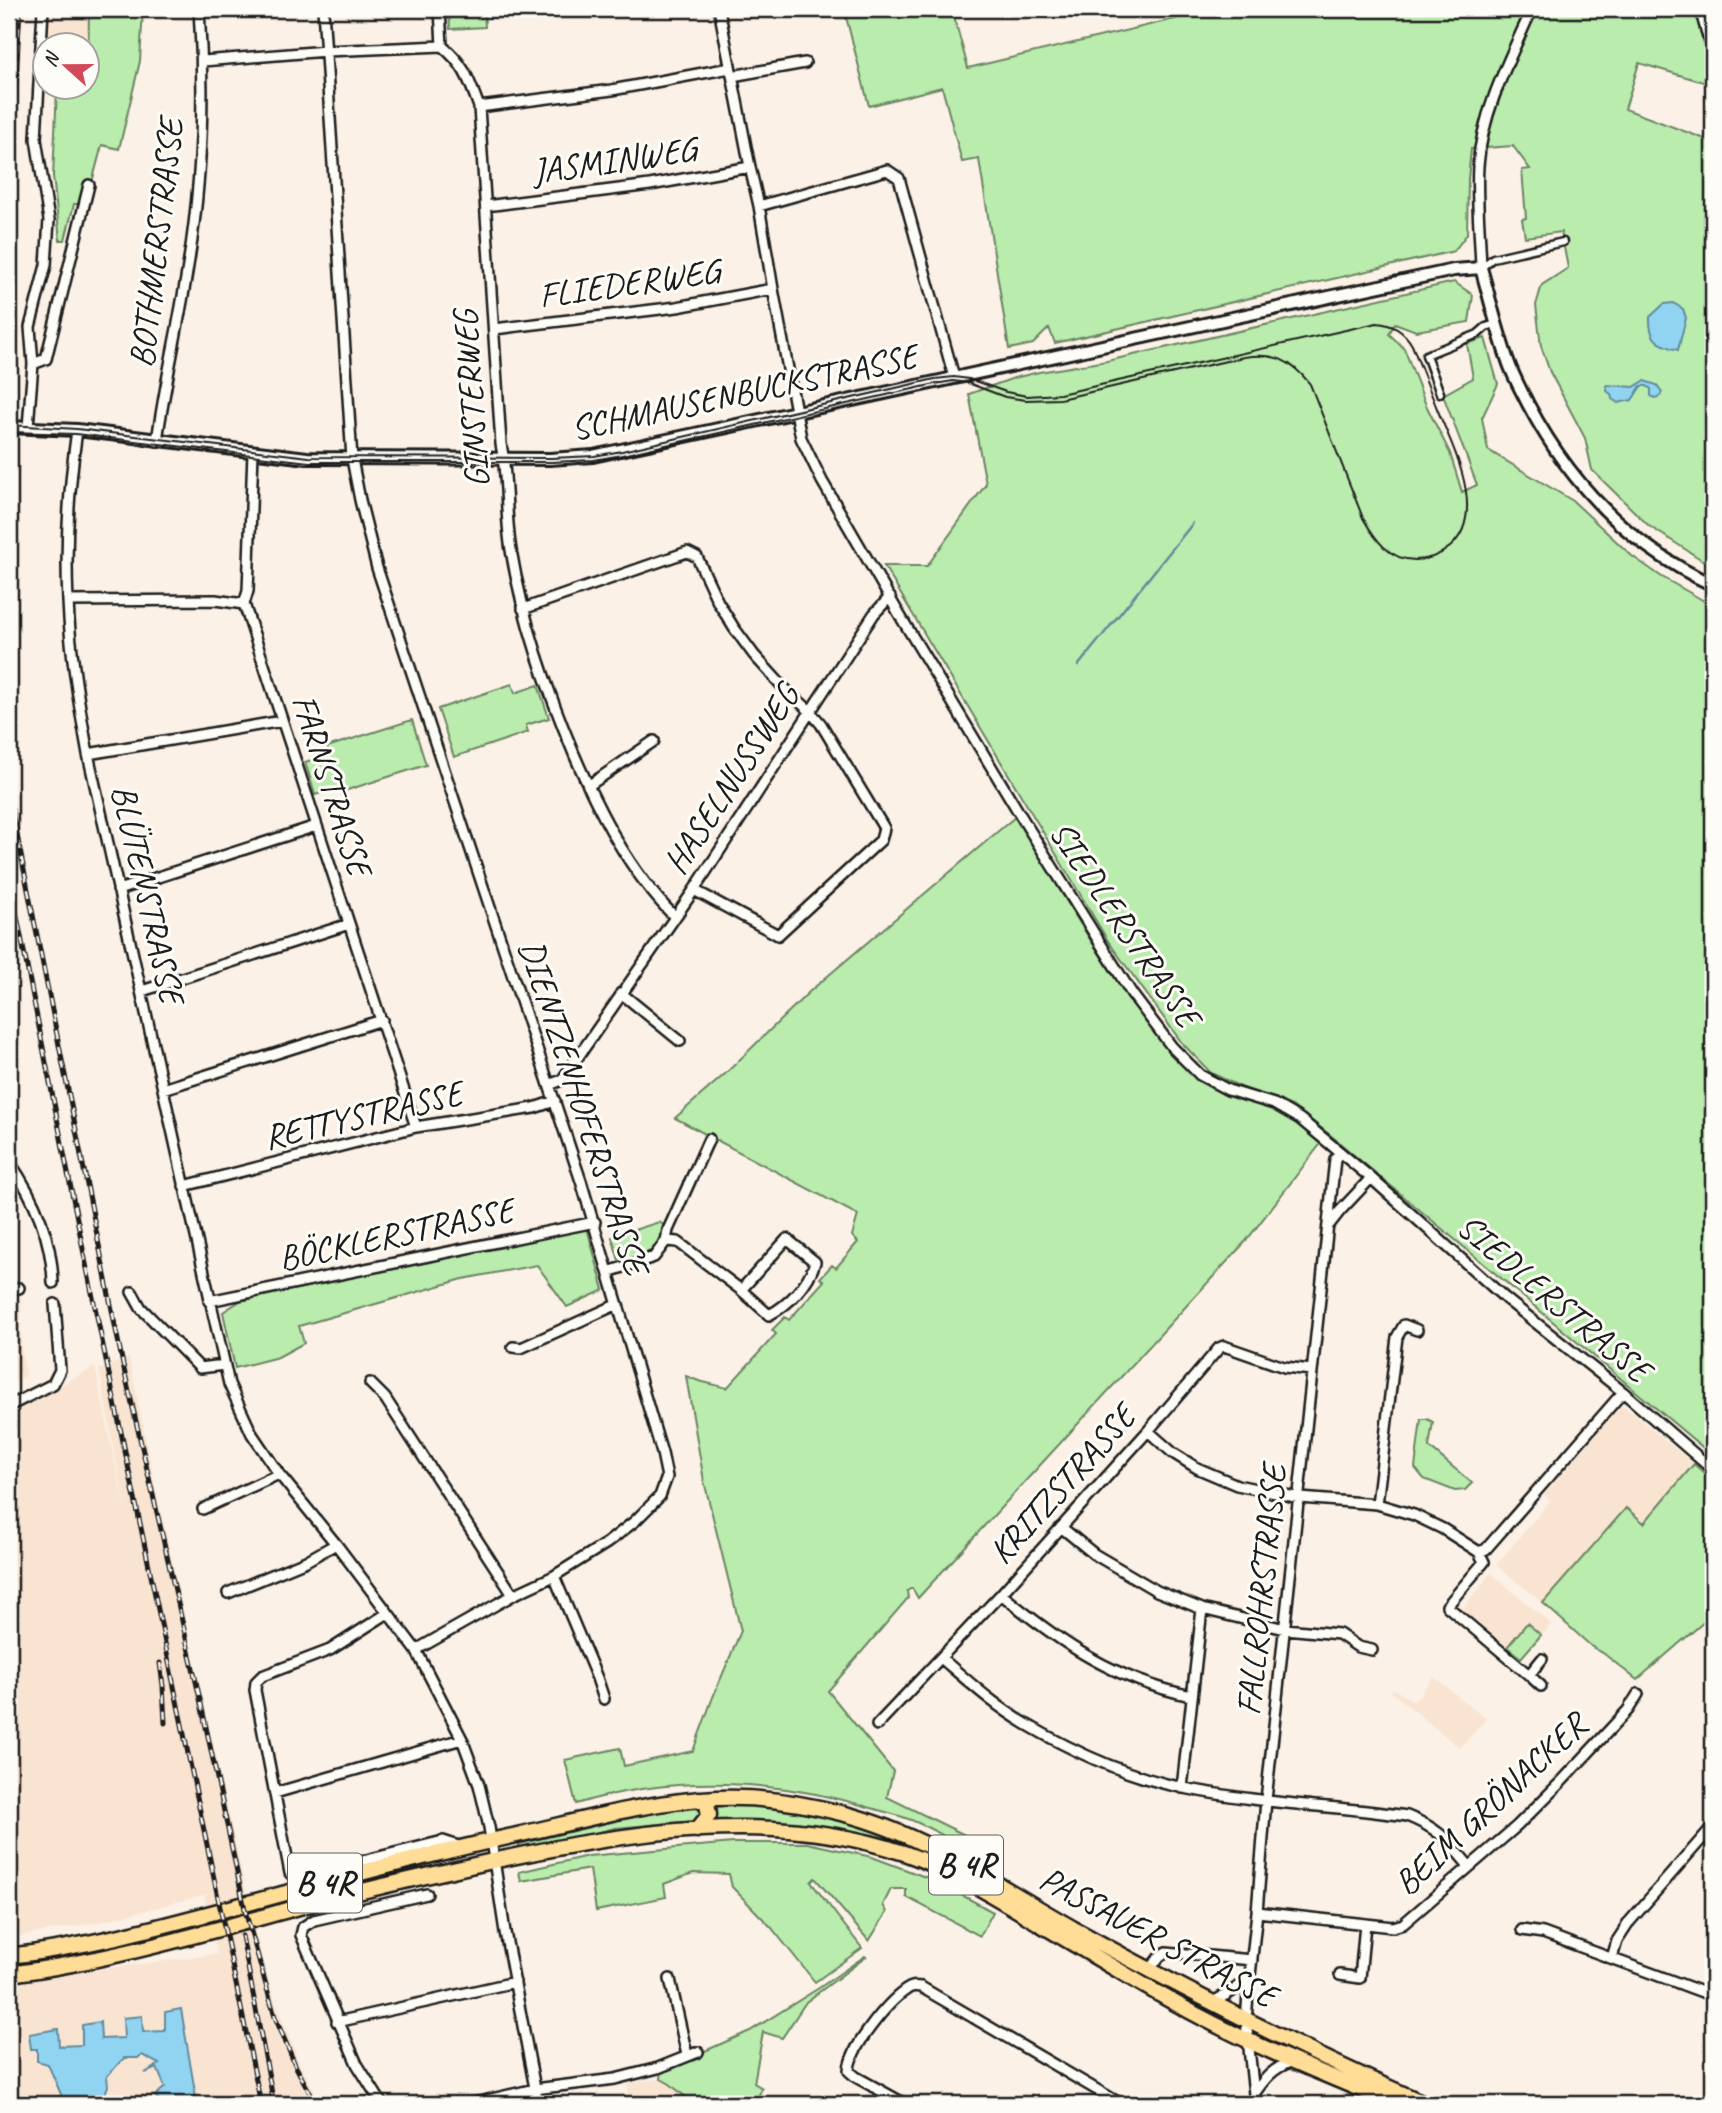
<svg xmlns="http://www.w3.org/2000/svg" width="1722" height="2113" viewBox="0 0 1722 2113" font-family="Caveat,sans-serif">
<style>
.built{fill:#f9e4d2}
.green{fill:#baecad;stroke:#6b8464;stroke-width:2}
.water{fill:#91d4f2;stroke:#628a9c;stroke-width:2}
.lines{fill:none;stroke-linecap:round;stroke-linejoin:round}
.stream{stroke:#628a9c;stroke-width:2.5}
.pedestrian-casing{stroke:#1c1c1c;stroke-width:11}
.minor-casing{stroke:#1c1c1c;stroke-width:14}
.tertiary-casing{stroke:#1c1c1c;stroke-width:16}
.primary-casing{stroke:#1c1c1c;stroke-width:19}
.pedestrian{stroke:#fdfcf7;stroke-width:6}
.minor{stroke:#fdfcf7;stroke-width:9}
.tertiary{stroke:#fdfcf7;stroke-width:10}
.primary{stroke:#ffdd96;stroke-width:14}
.tram{stroke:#1c1c1c;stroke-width:2}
.rail-casing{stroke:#1c1c1c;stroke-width:5}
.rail{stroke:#fdfcf7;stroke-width:2.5;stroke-dasharray:8;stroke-linecap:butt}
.labels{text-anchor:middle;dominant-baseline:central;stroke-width:6;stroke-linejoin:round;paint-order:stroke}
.shield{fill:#fdfcf7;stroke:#605f5e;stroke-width:2}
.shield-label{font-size:33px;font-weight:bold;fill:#1c1c1c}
.street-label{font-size:35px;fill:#1c1c1c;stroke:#fdfcf7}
</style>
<rect width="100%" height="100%" fill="#fbf1e6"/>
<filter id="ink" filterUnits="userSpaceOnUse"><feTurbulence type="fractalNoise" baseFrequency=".0143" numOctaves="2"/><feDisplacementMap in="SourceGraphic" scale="14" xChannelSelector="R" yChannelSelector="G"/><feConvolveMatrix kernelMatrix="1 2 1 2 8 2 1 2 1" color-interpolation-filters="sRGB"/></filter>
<g filter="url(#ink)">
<path class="built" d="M 37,9 L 89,9 L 87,45 L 46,46 L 45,83 L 33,83 Z
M 21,1298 L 21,1347 L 26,1376 L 9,1385 L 9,1299 Z
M 129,1357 L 154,1481 L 257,1941 L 271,1990 L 300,2065 L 322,2104 L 9,2104 L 9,1981 L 217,1954 L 204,1895 L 100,1922 L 9,1938 L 9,1413 L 95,1367 L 126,1515 L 99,1370 Z
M 1624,1406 L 1694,1464 L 1644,1523 L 1626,1508 L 1543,1603 L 1496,1565 L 1550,1501 L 1544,1495 L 1603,1426 L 1620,1407 Z
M 1491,1573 L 1551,1624 L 1519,1662 L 1459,1613 Z
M 1434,1677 L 1486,1719 L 1460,1748 L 1391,1692 L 1393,1689 L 1414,1701 Z
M 660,2079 L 670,2084 L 688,2099 L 687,2104 L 618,2104 L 617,2096 L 628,2093 L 627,2083 Z"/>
<path class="green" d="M 89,9 L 143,9 L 140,61 L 119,149 L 102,145 L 91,186 L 81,204 L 74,204 L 65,240 L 60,240 L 53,176 L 57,88 L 88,88 Z
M 449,9 L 484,9 L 485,27 L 450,29 Z
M 844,9 L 952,9 L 968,68 L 1217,9 L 1713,9 L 1713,85 L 1639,63 L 1625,109 L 1713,142 L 1713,567 L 1649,526 L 1592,470 L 1585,438 L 1550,372 L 1541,346 L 1536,305 L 1542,285 L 1568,268 L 1561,232 L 1525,237 L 1522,219 L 1526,218 L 1522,170 L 1530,169 L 1513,146 L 1471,149 L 1468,179 L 1467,234 L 1454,251 L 1055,343 L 1049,328 L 1033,344 L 1009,349 L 979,159 L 962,162 L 942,87 L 869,106 Z
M 1454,282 L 1473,295 L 1469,322 L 1416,331 L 1395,323 L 1389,334 L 1404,348 L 1426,405 L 1450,453 L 1462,492 L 1477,485 L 1443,395 L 1473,378 L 1467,344 L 1485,338 L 1498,384 L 1482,418 L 1488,450 L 1573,501 L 1632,556 L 1662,577 L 1713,606 L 1713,1456 L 1329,1134 L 1292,1106 L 1241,1087 L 1211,1073 L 1182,1043 L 1108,941 L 884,566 L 927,566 L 986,484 L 969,394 L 1014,378 L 1039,372 L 1107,361 Z
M 512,684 L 515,693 L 538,685 L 549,718 L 526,725 L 528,732 L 454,757 L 438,709 Z
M 412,720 L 426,765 L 341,792 L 339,787 L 315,795 L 305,762 L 329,755 L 327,747 Z
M 1016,816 C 1059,888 1100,962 1152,1028 C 1168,1047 1182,1068 1203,1082 C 1226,1097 1254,1100 1278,1110 C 1295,1117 1308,1131 1322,1142 L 1246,1241 L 918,1598 L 912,1588 L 907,1591 L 908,1598 L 828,1691 L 893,1771 L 887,1797 L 977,1841 L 978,1854 C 957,1844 937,1831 916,1822 C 903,1816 889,1813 875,1809 C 778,1779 674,1774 576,1804 L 565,1760 L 620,1748 L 624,1766 L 693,1751 L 713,1697 L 741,1631 L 704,1481 L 686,1376 L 699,1381 L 727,1388 L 776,1334 L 772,1330 L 785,1317 L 789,1320 L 824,1281 L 820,1278 L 832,1265 L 836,1268 L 858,1242 L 852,1236 L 858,1215 L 675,1118 L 725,1074 L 809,992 Z
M 659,1222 L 665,1226 L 653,1250 L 620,1264 L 612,1237 Z
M 587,1228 L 604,1290 L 567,1307 L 537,1265 L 463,1279 L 299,1326 L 304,1343 L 278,1357 L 235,1368 L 223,1312 L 240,1301 Z
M 1421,1419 L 1427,1419 L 1433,1422 L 1429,1447 L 1472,1483 L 1465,1490 L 1455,1491 L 1424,1479 L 1415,1468 Z
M 1694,1464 L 1713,1481 L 1713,1614 L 1637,1680 L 1603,1653 L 1592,1647 L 1543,1603 L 1626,1508 L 1644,1523 Z
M 1527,1623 L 1541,1635 L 1521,1658 L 1507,1647 Z
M 718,1804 C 776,1805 834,1813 888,1834 C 915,1844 941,1860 967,1872 L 931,1859 L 713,1822 L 717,1814 Z
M 693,1806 L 703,1811 L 697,1821 L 615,1828 L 520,1851 L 519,1844 L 653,1812 Z
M 733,1843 L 807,1843 L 872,1857 L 936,1881 L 993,1912 L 980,1936 L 906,1897 L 906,1889 L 891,1889 L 883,1905 L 887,1912 L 869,1941 L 815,1878 L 811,1882 L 862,1948 L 815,1982 L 771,1927 L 732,1887 L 729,1874 L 693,1873 L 664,1884 L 666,1897 L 596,1911 L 590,1869 L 521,1881 L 519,1872 L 588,1856 Z
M 865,1956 L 866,1957 L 806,2002 L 782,2038 L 763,2032 L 754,2083 L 762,2088 L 755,2104 L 687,2104 L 688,2099 L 670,2084 L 661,2079 L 662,2070 L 750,2031 L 819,1988 Z"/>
<path class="water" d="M 1673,303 L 1683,309 L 1686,318 L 1678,350 C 1658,345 1649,339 1650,317 L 1664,304 Z
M 1644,381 L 1657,385 L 1662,392 L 1660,396 L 1655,398 L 1651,396 L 1651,389 L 1647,386 L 1641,386 L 1632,400 L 1618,403 L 1612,399 L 1611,394 L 1607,391 L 1607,385 L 1634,387 Z
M 181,2009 L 197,2104 L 163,2104 L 155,2096 L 165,2087 L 157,2068 L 145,2073 L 159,2064 L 142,2055 L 138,2058 L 124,2058 L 107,2076 L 108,2086 L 104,2096 L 110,2095 L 104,2098 L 108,2104 L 72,2104 L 68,2098 L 63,2099 L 48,2064 L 37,2061 L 37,2049 L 31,2049 L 29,2034 L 58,2029 L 59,2046 L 82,2045 L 82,2025 L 100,2022 L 101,2039 L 124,2038 L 123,2018 L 142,2016 L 143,2032 L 165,2031 L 165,2012 Z"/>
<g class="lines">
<path class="stream" d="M 1078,666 L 1193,523"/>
<defs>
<path id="pedestrian" d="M 1481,268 L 1493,258 L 1563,242
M 1440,393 L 1426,355 L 1478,334 L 1486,327 L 1496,324"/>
<path id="minor" d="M 323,9 L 352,459 L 360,500 L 377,568 L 581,1181 L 662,1453 L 667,1477 L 660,1496 L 635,1521 L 607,1543 L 554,1576 L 513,1595 L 416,1650
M 440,9 L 442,46 C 465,65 469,80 479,107 L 501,444 C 508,479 505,515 511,550 C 523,621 546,687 574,754 C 599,812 629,871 674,916
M 719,9 L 750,167 L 759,206 L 773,289 L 801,438 L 822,481 L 902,619 L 1027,826 L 1132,994 L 1172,1047 L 1200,1075 L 1228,1090 L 1274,1104 L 1300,1119 L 1371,1178 L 1506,1299 L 1623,1392 L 1713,1470
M 1700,9 L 1708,37 L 1713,44
M 203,61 L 326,51 L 442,46
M 732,76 L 805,63
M 479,107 L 612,90 L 730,68
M 486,206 L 650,185 L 750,167
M 759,206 L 887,170 L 899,178 L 954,377
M 1481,268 C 1480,234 1476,199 1478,166 C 1482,111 1510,58 1532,9
M 494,329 L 677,307 L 773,289
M 33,364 L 30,327 L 46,265 L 49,220 L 36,139 L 43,9
M 28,427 L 33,364 L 46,359 L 89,185
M 77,430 C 69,487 65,544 68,601 C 70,652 79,704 88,754 L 229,1384 L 252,1434 L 279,1474 L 336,1544 L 416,1650 L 462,1739 L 479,1785 L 489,1827 L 505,1932 L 538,2104
M 157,441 C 165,382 179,325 188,266 C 202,181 205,95 199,9
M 253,452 L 248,591 L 244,604 L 416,1127
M 68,601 L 215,600 L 244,604
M 523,609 L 687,552 L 697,557 L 718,602 L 734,628 L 754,655 L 784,688 L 809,710 L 821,724 L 884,828 L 881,840 L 778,935 L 694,890
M 88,754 L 282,721
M 588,786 L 654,741
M 118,890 L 316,826
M 142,991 L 349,924
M 621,993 L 680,1041
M 549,1085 L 562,1080 L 694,890 L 874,614 L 890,597
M 163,1089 L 382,1020
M 9,1161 C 34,1197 52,1238 53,1283
M 184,1186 L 416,1127 L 534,1108 L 555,1101
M 1329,1225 L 1340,1211 L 1371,1178
M 666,1241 L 668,1230 L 709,1139
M 608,1272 L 654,1257 L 666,1241 L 678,1242 L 741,1290 L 769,1315 C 789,1305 809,1283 815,1262 L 787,1239 L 741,1290
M 9,1289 L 19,1288
M 132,1292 L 141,1308 L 200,1368 L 224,1365
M 209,1301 L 595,1222
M 513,1347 L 521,1348 L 618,1304
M 370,1383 L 385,1398 L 513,1595
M 9,1406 L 53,1384 L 60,1370 L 55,1304
M 1148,1431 L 1173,1453 L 1197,1468 L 1237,1485 L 1300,1498 L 1377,1504 L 1414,1515 L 1443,1529 L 1479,1552 L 1486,1549 L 1623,1392
M 1377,1504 L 1397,1337 L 1404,1325 L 1417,1330
M 203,1509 L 279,1474
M 1061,1527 L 1094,1554 L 1157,1591 L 1202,1609 L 1285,1629 L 1339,1634 L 1358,1647 L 1372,1650
M 1479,1552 L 1484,1562 L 1447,1606 L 1529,1675 L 1542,1659
M 554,1576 L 597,1678 L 604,1699
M 228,1593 L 306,1561 L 336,1544
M 1001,1594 C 1062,1644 1113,1679 1191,1696
M 388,1613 L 330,1650 L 262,1676 L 256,1682 L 255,1690 L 290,1873 L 293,1876 L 306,1875 L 443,1841 L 461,1847
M 941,1658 C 968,1681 995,1706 1026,1724 C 1074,1752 1128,1777 1184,1788 C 1257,1803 1333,1806 1407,1816 C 1440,1829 1447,1840 1469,1866
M 1529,1675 L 1541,1686
M 877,1725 L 1001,1594 L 1148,1431 L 1219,1348 L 1224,1346 L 1284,1367 L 1312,1370
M 1182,1788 L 1202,1609
M 275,1793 L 462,1739
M 1257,1912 L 1393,1927 L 1403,1924 L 1517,1826 L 1561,1782 L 1628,1710 L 1638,1694
M 1522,1930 L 1543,1933 L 1713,1996
M 1612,1958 L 1617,1941 L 1630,1921 L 1713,1826
M 1149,1970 L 1160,1956 L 1166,1952 L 1252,1960
M 1340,1975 L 1360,1978 L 1365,1924
M 670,1979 L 687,2055
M 1211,2003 L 1231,1992 L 1250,1978
M 337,2022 L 515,1982
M 382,2104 L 357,2064 L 301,1935 L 303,1927 L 314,1920 L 427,1894
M 470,2104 L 535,2089 L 615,2079 L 658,2068 L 698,2052
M 905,2104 L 856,2077 L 849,2071 C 849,2049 887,2003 906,1990 C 911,1986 915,1986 921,1987 L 1121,2104
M 1252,2104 L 1254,2094 L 1246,2021 L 1248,1994 L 1257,1912 L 1266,1800 L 1335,1159 L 1340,1152
M 1258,2104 L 1254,2094 C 1265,2078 1273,2068 1293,2061"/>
<path id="tertiary" d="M 9,427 L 77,430 L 307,458 L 550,459 L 593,456 L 1454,270 L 1481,268 C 1490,299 1497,330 1508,361 C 1513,376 1521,390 1528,404 C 1570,484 1631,547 1713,585"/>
<path id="primary" d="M 697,1830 L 709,1815 L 707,1804 L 698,1799
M 9,1956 C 94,1946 177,1922 260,1900 C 345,1877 430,1854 517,1835 C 583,1820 649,1801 717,1798 C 760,1796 803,1803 845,1814 C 929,1836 999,1887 1074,1929 C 1189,1992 1305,2052 1426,2104
M 9,1974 C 112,1961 210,1931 310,1904 C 372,1888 434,1874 497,1860 C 629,1832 773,1808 904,1853 C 953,1870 997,1898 1042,1925 C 1086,1951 1130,1978 1175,2003 C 1246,2043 1321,2073 1396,2104"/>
</defs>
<use href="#pedestrian" class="pedestrian-casing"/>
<use href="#minor" class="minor-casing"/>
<use href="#tertiary" class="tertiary-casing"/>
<use href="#primary" class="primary-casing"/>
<use href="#pedestrian" class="pedestrian"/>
<use href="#minor" class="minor"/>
<use href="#tertiary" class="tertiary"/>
<use href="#primary" class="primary"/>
<path class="tram" d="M 9,425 L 77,429 L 309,457 L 551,458 L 594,456 L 622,451 L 935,379 L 954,377 L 969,379 L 1006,392 L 1027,396 L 1060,394 L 1377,323 C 1393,324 1404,331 1412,345 C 1421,367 1429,389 1438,411 C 1453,448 1488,514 1450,547 C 1440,555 1428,560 1415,560 C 1389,560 1375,539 1363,518 L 1310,384 C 1291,360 1274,352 1244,357 L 1060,399 L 1026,400 L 1005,397 L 968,383 L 953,381 L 935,384 L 622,455 L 594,460 L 551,462 L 309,462 L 76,434 L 9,432"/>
<defs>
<path id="rail" d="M 9,195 L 20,9
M 9,795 L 123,1365 L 200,1699 L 246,1914 L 275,2017 L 296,2067 L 316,2104
M 9,876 L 85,1259 L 261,2104
M 160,1663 L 163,1686 L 165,1723
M 242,1936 L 274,2104"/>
</defs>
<use href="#rail" class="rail-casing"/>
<use href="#rail" class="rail"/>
</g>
</g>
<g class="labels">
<g class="shield">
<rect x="929" y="1835.5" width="74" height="59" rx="5"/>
<rect x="288" y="1853.5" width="74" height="59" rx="5"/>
</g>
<g class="shield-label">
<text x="966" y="1865">B 4R</text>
<text x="325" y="1883">B 4R</text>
</g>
<g class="street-label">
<text transform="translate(614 160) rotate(-8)">JASMINWEG</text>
<text transform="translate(156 243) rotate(-83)">BOTHMERSTRASSE</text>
<text transform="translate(629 283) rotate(-8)">FLIEDERWEG</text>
<text transform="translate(744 392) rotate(-12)">SCHMAUSENBUCKSTRASSE</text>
<text transform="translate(471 399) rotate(-94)">GINSTERWEG</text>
<text transform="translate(731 779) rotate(-57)">HASELNUSSWEG</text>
<text transform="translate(332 785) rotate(72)">FARNSTRASSE</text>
<text transform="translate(148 894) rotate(77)">BLÜTENSTRASSE</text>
<text transform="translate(1125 924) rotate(56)">SIEDLERSTRASSE</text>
<text transform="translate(584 1107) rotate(72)">DIENTZENHOFERSTRASSE</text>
<text transform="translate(363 1115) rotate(-13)">RETTYSTRASSE</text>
<text transform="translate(396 1234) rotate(-12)">BÖCKLERSTRASSE</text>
<text transform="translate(1554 1298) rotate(40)">SIEDLERSTRASSE</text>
<text transform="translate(1062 1484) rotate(-48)">KRITZSTRASSE</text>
<text transform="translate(1261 1590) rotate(-84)">FALLROHRSTRASSE</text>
<text transform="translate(1490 1804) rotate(-43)">BEIM GRÖNACKER</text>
<text transform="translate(1158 1937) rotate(28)">PASSAUER STRASSE</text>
</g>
</g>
<rect width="1722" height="2113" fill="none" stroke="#fdfcf7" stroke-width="35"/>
<rect x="18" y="18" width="1687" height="2078" fill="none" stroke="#1c1c1c" stroke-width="2.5" filter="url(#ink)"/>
<g transform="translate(66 66) rotate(291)"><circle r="33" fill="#fdfcf7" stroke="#a3a29f" stroke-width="2"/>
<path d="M0-5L12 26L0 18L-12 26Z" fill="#d1495b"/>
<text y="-10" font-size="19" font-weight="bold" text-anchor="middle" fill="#1c1c1c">N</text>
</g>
</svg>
